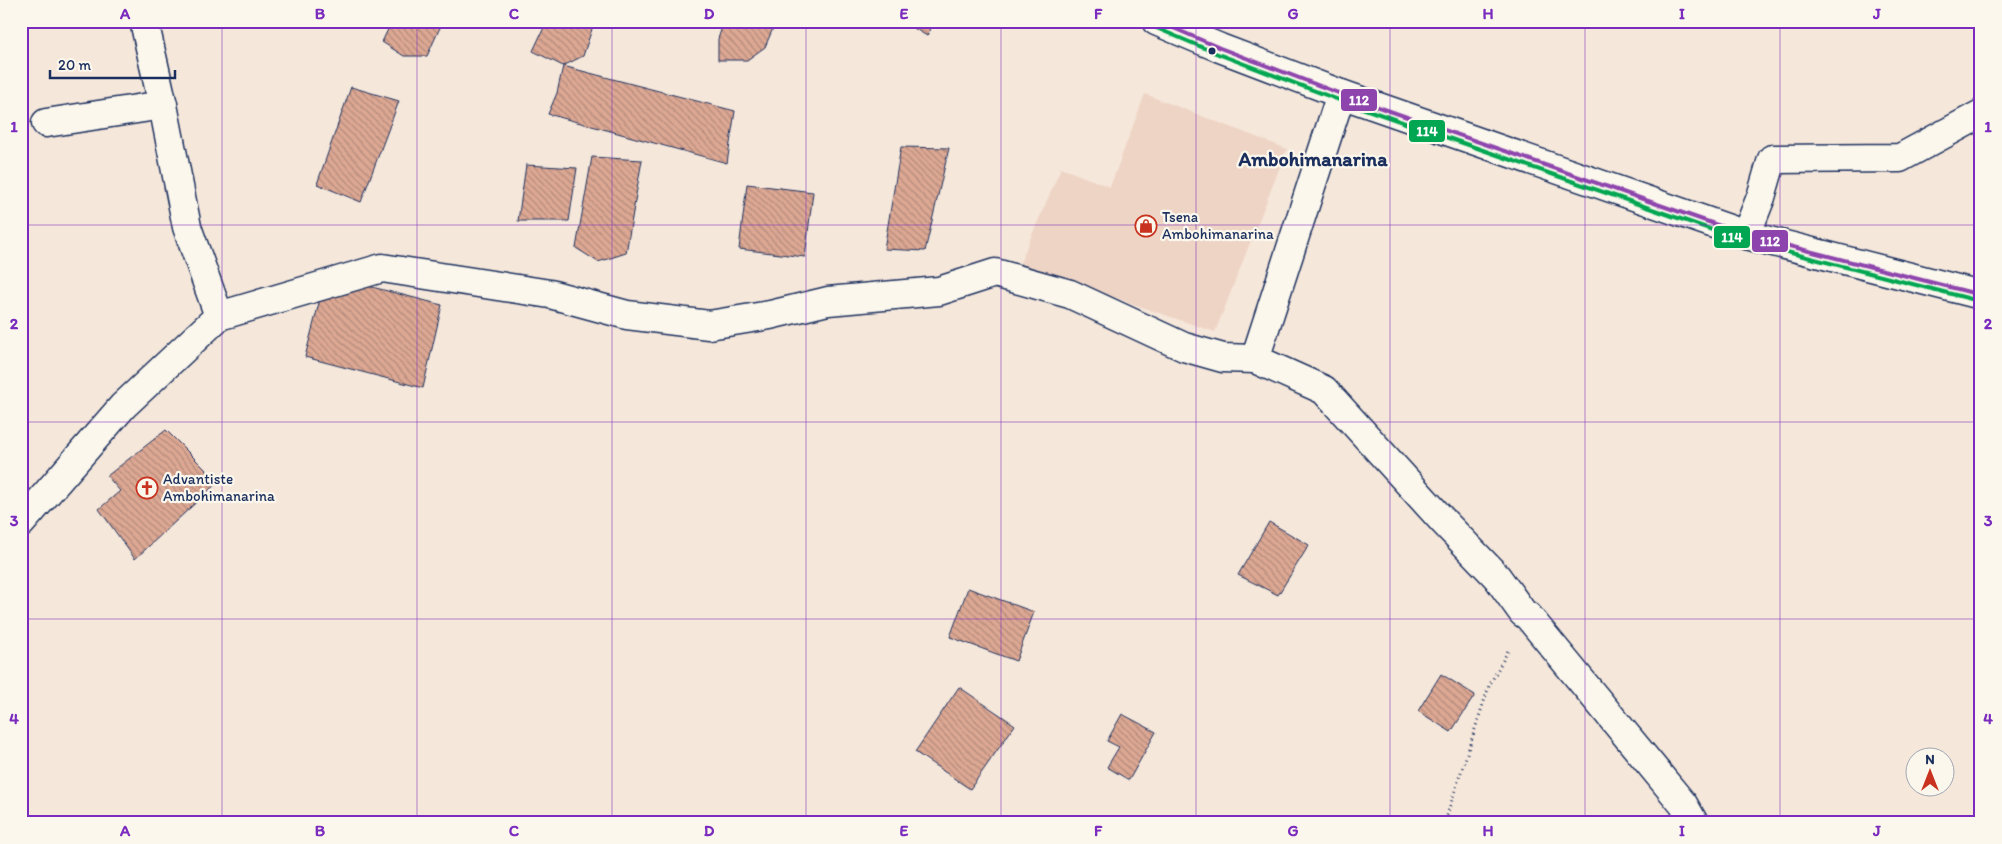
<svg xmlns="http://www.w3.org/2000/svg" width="2002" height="844" viewBox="0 0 2002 844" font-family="Itim,sans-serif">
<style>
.built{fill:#eed4c5}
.building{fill:url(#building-back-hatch);stroke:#1b2f5e}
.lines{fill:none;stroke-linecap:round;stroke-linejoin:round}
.minor-casing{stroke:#1b2f5e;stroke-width:31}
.major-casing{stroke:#1b2f5e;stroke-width:31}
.path{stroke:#1b2f5e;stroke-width:3;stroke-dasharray:1 4;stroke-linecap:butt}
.minor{stroke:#fbf7ec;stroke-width:28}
.major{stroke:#fbf7ec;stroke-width:28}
.bus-1-casing{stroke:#fbf7ec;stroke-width:8}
.bus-2-casing{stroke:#fbf7ec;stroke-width:8}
.bus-1{stroke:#8e44ad;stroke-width:4}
.bus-2{stroke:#00a651;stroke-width:4}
.grid{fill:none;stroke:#7b2cbf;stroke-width:1;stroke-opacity:0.55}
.bus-dot{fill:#1b2f5e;stroke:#fbf7ec;stroke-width:2}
.labels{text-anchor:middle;stroke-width:4.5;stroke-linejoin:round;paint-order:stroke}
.poi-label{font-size:15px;fill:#1b2f5e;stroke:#fbf7ec;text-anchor:start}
.district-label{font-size:20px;font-weight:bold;fill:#1b2f5e;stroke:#fbf7ec}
.line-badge{stroke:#fbf7ec;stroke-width:2}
.badge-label{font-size:14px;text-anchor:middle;font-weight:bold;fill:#fff}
.neatline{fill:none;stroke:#7b2cbf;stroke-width:2}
.grid-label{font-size:16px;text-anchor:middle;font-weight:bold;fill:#7b2cbf}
</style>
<defs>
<pattern id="building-back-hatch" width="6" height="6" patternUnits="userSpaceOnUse" patternTransform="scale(1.25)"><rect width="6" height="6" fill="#dda893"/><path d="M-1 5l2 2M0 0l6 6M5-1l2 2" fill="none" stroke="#b2897b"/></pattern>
</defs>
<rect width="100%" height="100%" fill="#f5e7da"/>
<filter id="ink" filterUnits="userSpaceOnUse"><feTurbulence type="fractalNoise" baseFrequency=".02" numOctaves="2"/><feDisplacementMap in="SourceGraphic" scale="10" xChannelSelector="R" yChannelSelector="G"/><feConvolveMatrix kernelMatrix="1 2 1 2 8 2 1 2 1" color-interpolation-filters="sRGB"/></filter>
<g filter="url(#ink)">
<path class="built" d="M 1145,94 L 1287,149 L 1215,332 L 1019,265 L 1061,168 L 1110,187 Z"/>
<g class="building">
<path d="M 392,21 L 443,21 L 427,56 L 404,56 L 382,42 Z"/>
<path d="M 547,21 L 569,21 L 592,29 L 583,56 L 563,66 L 533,51 Z"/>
<path d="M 724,21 L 776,21 L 765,47 L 747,60 L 718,60 L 718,39 Z"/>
<path d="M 902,21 L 933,21 L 927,36 Z"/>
<path d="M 563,66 L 735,111 L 727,163 L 548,114 L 557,93 Z"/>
<path d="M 351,87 L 399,101 L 361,202 L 317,184 Z"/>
<path d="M 901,147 L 949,148 L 925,251 L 884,249 Z"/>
<path d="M 592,157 L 642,160 L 626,253 L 598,262 L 576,248 Z"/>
<path d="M 526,165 L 577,168 L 569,221 L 518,221 Z"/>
<path d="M 747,184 L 813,192 L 805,257 L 739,249 Z"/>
<path d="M 368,286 L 442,305 L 423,388 L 305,357 L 321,295 Z"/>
<path d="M 166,430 L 218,482 L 135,559 L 99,509 L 120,491 L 107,476 Z"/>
<path d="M 1269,522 L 1309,545 L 1278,595 L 1238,575 Z"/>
<path d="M 968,588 L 1034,612 L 1016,661 L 950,637 Z"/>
<path d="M 1441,674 L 1475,695 L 1451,732 L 1418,711 Z"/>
<path d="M 959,687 L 1015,725 L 970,789 L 915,752 Z"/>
<path d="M 1122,714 L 1156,732 L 1129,780 L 1107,767 L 1119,747 L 1107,741 Z"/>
</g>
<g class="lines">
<g class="minor-casing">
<g id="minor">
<path d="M 1341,94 L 1255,359 L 1324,390 L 1444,522 L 1497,577 L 1523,613 L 1528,616 L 1683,804 L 1694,823"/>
<path d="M 46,123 L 163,105"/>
<path d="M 1746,235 L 1761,197 L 1772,159 L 1900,158 L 1981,114"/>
<path d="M 219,316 L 382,268 L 550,294 L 627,315 L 709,325 L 770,315 L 828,301 L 939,291 L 995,273 L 1070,294 L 1184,347 L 1223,358 L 1255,359"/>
<path d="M 21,523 L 123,406 L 219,316 L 187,227 L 163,105 L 144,21"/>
</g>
</g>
<g class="major-casing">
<path id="major" d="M 1156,21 L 1220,48 L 1341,94 L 1746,235 L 1981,295"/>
</g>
<path class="path" d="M 1440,823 L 1447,815 L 1489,686 L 1509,649"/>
<use href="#minor" class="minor"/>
<use href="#major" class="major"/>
<g class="bus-1-casing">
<path id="bus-1" d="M 1157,21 L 1220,48 L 1341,94 L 1746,235 L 1981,295"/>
</g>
<g class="bus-2-casing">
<path id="bus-2" d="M 1154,27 L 1218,54 L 1339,100 L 1744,241 L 1979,301"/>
</g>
<use href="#bus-1" class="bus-1"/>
<use href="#bus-2" class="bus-2"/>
</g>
</g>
<path class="grid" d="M 222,21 L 222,823M 417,21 L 417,823M 612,21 L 612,823M 806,21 L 806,823M 1001,21 L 1001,823M 1196,21 L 1196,823M 1390,21 L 1390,823M 1585,21 L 1585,823M 1780,21 L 1780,823M 21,225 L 1981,225M 21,422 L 1981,422M 21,619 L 1981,619"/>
<defs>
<g id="shop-ring" transform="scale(1.125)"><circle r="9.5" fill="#fbf7ec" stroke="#c8321e" stroke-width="1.5"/><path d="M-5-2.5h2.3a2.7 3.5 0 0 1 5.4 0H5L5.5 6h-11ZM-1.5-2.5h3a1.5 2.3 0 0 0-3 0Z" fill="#c8321e"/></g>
<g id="church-ring" transform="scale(1.125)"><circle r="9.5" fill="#fbf7ec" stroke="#c8321e" stroke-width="1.5"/><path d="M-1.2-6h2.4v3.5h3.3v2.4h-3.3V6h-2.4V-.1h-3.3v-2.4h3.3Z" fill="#c8321e"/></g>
</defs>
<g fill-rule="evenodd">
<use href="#shop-ring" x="1146" y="226"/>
<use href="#church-ring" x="147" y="488"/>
</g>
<circle class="bus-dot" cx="1212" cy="51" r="4.5"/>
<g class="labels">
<g class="poi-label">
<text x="1162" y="222">Tsena<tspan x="1162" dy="17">Ambohimanarina</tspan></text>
<text x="163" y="484">Advantiste<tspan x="163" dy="17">Ambohimanarina</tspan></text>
</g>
<g class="district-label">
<text x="1313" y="166">Ambohimanarina</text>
</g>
</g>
<g class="line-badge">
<rect x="1340" y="88" width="38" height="24" rx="5" fill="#8e44ad"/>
<rect x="1408" y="119" width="38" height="24" rx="5" fill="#00a651"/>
<rect x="1713" y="225" width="38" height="24" rx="5" fill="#00a651"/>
<rect x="1751" y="229" width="38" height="24" rx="5" fill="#8e44ad"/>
</g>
<g class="badge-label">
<text x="1359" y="105">112</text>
<text x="1427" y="136">114</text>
<text x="1732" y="242">114</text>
<text x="1770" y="246">112</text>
</g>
<rect width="2002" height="844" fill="none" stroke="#fbf7ec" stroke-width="55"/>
<g transform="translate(1930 772)"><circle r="24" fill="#fbf7ec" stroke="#a1a7b3"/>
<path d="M0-4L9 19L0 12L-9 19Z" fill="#c8321e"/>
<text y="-8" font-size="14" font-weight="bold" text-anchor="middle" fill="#1b2f5e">N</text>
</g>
<path d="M50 70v8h125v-8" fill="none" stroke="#1b2f5e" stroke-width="2.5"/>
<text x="58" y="70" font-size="15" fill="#1b2f5e" stroke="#fbf7ec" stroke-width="4" paint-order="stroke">20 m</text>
<rect x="28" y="28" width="1946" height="788" class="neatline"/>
<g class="grid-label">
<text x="125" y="19">A</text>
<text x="320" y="19">B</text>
<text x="514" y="19">C</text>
<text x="709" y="19">D</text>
<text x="904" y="19">E</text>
<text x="1098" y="19">F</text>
<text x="1293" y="19">G</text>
<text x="1488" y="19">H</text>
<text x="1682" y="19">I</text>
<text x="1877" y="19">J</text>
<text x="14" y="132">1</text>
<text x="1988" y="132">1</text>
<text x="14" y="329">2</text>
<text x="1988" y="329">2</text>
<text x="14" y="526">3</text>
<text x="1988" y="526">3</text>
<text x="14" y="724">4</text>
<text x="1988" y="724">4</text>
<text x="125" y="836">A</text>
<text x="320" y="836">B</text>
<text x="514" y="836">C</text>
<text x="709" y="836">D</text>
<text x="904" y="836">E</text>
<text x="1098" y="836">F</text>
<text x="1293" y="836">G</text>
<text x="1488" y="836">H</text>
<text x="1682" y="836">I</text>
<text x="1877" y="836">J</text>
</g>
</svg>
